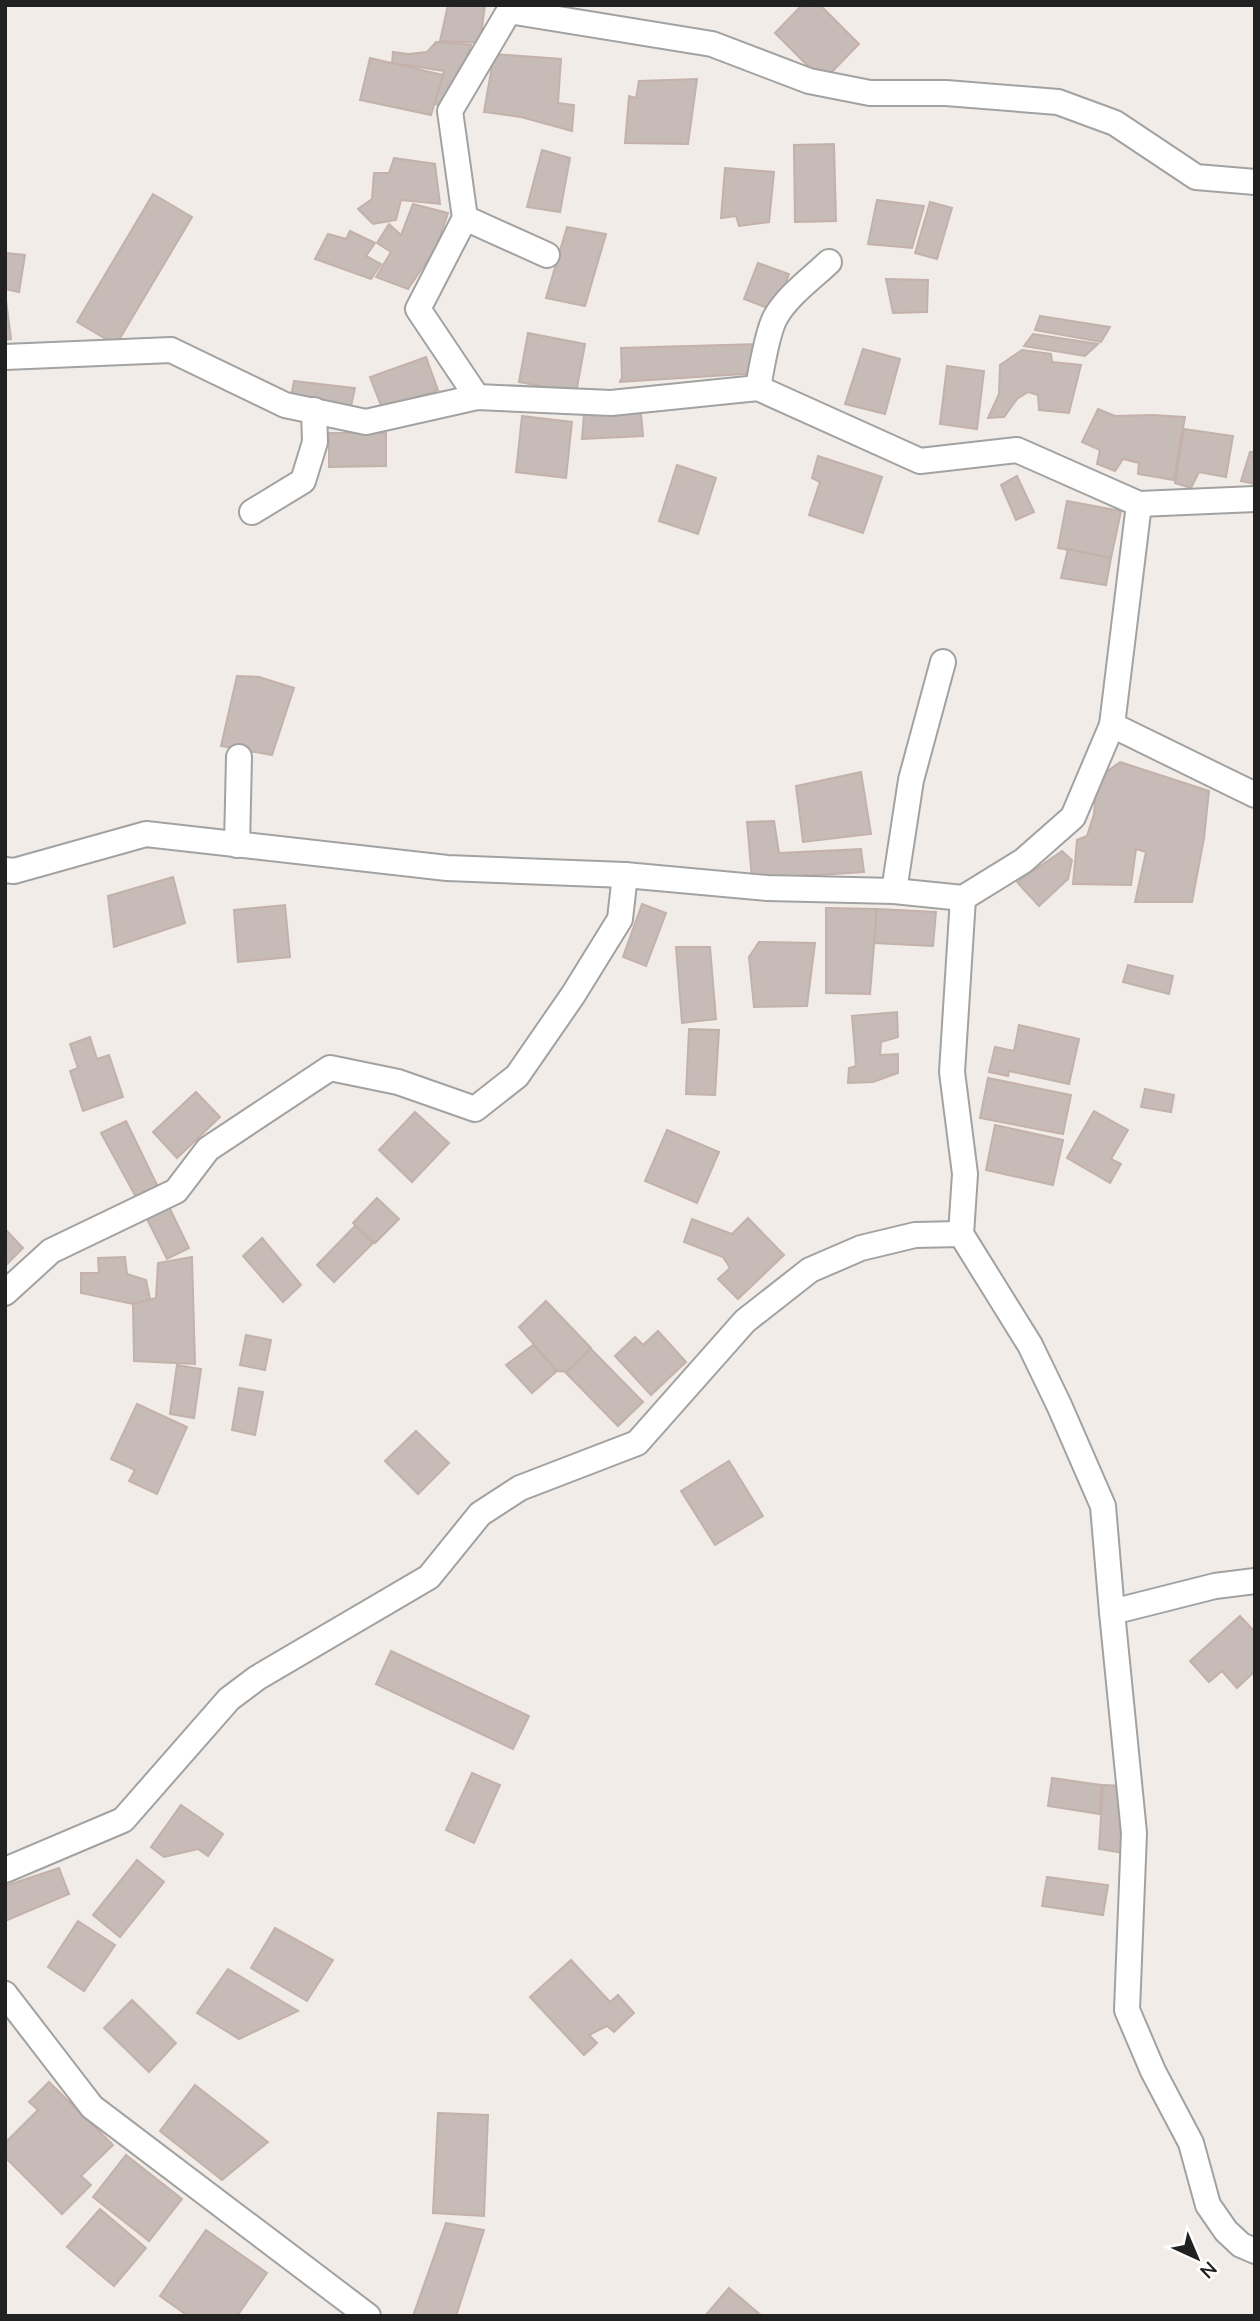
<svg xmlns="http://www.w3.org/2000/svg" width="1260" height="2321" viewBox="0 0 1260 2321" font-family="Mulish,sans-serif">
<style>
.building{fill:#c6bbb7;stroke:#c3b1aa;stroke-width:2}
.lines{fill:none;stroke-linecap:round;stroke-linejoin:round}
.street-casing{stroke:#a2a2a2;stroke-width:28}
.street{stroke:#fff;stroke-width:24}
</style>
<rect width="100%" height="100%" fill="#f1ece8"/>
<g class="building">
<path d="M 448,5 L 485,5 L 480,43 L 440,41 Z"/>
<path d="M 802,5 L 820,5 L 859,44 L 823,81 L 775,33 Z"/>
<path d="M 436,42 L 471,45 L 449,106 L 433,104 L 444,71 L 392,63 L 393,52 L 408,54 L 427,52 Z"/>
<path d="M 494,54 L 561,59 L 558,103 L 574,105 L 572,131 L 521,117 L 484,112 Z"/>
<path d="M 370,58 L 443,75 L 431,115 L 360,100 Z"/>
<path d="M 697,79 L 688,144 L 625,143 L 629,96 L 636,98 L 639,81 Z"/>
<path d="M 834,144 L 836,221 L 795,222 L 794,145 Z"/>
<path d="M 542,150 L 570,158 L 560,212 L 527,207 Z"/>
<path d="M 394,158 L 435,164 L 440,204 L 401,200 L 396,220 L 373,224 L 358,209 L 372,199 L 374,173 L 389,173 Z"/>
<path d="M 725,168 L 774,172 L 769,222 L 739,226 L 736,216 L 721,218 Z"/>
<path d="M 153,194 L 192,217 L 116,345 L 77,322 Z"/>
<path d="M 877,200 L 924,206 L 912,248 L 868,244 Z"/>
<path d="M 930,202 L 952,208 L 937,259 L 915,253 Z"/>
<path d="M 413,204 L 448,213 L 437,246 L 408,289 L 376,277 L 391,252 L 377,243 L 389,224 L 401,235 Z"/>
<path d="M 567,227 L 606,234 L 585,306 L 546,298 Z"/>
<path d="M 350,231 L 375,243 L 366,256 L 381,264 L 371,279 L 315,259 L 328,234 L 346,239 Z"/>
<path d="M 5,253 L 25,255 L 19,292 L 5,289 Z"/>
<path d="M 758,263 L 789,274 L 775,311 L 744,299 Z"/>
<path d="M 886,279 L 928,280 L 927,312 L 893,313 Z"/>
<path d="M 5,293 L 11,339 L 5,340 Z"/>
<path d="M 1040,316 L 1110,327 L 1101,342 L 1035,330 Z"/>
<path d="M 528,333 L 585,344 L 576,393 L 519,382 Z"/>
<path d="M 1033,334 L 1098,344 L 1085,356 L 1024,346 Z"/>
<path d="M 759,344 L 759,373 L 620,382 L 622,377 L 621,348 Z"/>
<path d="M 863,349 L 900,359 L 885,414 L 845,404 Z"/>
<path d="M 1022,350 L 1051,354 L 1052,362 L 1081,365 L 1069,413 L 1039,410 L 1038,395 L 1028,392 L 1017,399 L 1004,417 L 988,418 L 999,394 L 1000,365 Z"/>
<path d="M 426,357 L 438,390 L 382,408 L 370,377 Z"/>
<path d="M 947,366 L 984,371 L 977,429 L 940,424 Z"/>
<path d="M 294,381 L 355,388 L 351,406 L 291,396 Z"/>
<path d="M 1098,409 L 1115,416 L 1152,415 L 1185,417 L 1174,480 L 1138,474 L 1139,463 L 1123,459 L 1115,471 L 1097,464 L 1100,450 L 1082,442 Z"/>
<path d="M 641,413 L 643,436 L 582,439 L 584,414 Z"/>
<path d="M 522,416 L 572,422 L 566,478 L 516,472 Z"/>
<path d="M 1184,429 L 1233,436 L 1226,477 L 1199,472 L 1191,488 L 1175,483 Z"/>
<path d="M 329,433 L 386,433 L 386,466 L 329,467 Z"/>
<path d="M 1250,452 L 1255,452 L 1255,484 L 1241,481 Z"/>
<path d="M 818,456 L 882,477 L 863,533 L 809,515 L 820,482 L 812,478 Z"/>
<path d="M 677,465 L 716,478 L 698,534 L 659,521 Z"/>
<path d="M 1017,476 L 1034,512 L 1016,520 L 1001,485 Z"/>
<path d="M 1067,501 L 1121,511 L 1111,558 L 1058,548 Z"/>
<path d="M 1068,549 L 1111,558 L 1106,585 L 1061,578 Z"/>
<path d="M 237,676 L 259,677 L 294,688 L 272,755 L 221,746 Z"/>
<path d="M 1120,762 L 1209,791 L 1204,838 L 1192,902 L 1135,902 L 1146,852 L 1136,849 L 1131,885 L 1073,884 L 1077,840 L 1087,836 L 1094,814 L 1096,789 L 1094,781 Z"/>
<path d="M 861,772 L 871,834 L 803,842 L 796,786 Z"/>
<path d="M 774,821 L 779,853 L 861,849 L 864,872 L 752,879 L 747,822 Z"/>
<path d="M 1062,851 L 1072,860 L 1068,879 L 1039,906 L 1017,882 Z"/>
<path d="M 173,877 L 185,923 L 114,947 L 108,896 Z"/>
<path d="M 642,904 L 666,913 L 646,966 L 623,957 Z"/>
<path d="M 285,905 L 290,957 L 238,962 L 234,910 Z"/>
<path d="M 826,908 L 877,909 L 870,994 L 826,993 Z"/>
<path d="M 877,909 L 936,912 L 933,946 L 874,943 Z"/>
<path d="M 759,942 L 815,943 L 807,1006 L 754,1007 L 749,957 Z"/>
<path d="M 676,947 L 710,947 L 716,1019 L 682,1023 Z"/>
<path d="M 1128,965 L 1173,976 L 1169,994 L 1123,982 Z"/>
<path d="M 897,1012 L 898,1037 L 881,1042 L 880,1055 L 898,1054 L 898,1073 L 873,1082 L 848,1083 L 849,1068 L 856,1066 L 852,1016 Z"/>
<path d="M 1019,1025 L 1079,1039 L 1069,1084 L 1009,1071 L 1008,1076 L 989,1072 L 995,1047 L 1014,1051 Z"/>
<path d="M 689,1029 L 719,1030 L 715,1095 L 686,1094 Z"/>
<path d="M 90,1037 L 97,1059 L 109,1055 L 123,1097 L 83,1111 L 70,1071 L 78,1068 L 70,1044 Z"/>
<path d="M 988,1078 L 1071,1095 L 1063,1134 L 980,1118 Z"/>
<path d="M 1145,1089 L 1174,1095 L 1171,1112 L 1141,1107 Z"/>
<path d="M 196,1092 L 220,1117 L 177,1158 L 153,1132 Z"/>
<path d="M 1094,1111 L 1128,1130 L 1111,1159 L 1121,1164 L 1110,1183 L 1067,1158 Z"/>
<path d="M 415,1112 L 449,1143 L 412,1182 L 379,1150 Z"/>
<path d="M 126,1121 L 159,1189 L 137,1199 L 101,1133 Z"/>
<path d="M 995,1125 L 1063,1140 L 1053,1185 L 986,1170 Z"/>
<path d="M 667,1130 L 719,1152 L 697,1203 L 645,1181 Z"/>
<path d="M 377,1198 L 399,1219 L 375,1243 L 353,1223 Z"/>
<path d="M 168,1205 L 189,1248 L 167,1259 L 146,1217 Z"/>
<path d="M 748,1218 L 784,1255 L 738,1299 L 718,1279 L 730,1268 L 723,1257 L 684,1242 L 692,1219 L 732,1234 Z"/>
<path d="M 355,1226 L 373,1243 L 334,1282 L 317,1265 Z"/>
<path d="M 5,1229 L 23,1248 L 5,1266 Z"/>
<path d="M 262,1238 L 301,1285 L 283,1302 L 243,1256 Z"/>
<path d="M 125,1257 L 127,1274 L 146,1280 L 150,1299 L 133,1304 L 81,1293 L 81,1273 L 99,1273 L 98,1258 Z"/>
<path d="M 192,1257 L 195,1364 L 134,1361 L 133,1304 L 156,1298 L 158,1263 Z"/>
<path d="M 546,1301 L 591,1348 L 567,1372 L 557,1371 L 519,1327 Z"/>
<path d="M 658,1331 L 686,1362 L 651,1395 L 615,1356 L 635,1337 L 643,1345 Z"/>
<path d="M 246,1335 L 271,1340 L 265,1370 L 240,1365 Z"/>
<path d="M 533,1345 L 557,1371 L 532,1393 L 506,1365 Z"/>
<path d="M 591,1349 L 643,1402 L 618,1426 L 566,1373 Z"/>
<path d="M 177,1365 L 201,1369 L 194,1418 L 170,1414 Z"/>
<path d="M 239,1388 L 263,1392 L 255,1435 L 232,1430 Z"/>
<path d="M 137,1404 L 187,1427 L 157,1494 L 129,1481 L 135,1470 L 111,1459 Z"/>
<path d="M 416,1431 L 449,1463 L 418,1494 L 385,1461 Z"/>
<path d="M 729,1461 L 763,1516 L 715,1545 L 681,1491 Z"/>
<path d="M 1240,1616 L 1255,1632 L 1255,1671 L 1237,1688 L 1222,1671 L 1209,1682 L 1190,1661 Z"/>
<path d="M 391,1651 L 529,1716 L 513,1749 L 376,1684 Z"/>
<path d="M 472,1773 L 500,1785 L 474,1843 L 446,1830 Z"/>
<path d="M 1052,1778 L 1102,1785 L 1100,1814 L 1048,1806 Z"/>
<path d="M 1103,1785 L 1127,1786 L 1124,1853 L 1099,1849 Z"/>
<path d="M 181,1805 L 223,1834 L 208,1856 L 198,1849 L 164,1857 L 151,1847 Z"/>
<path d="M 137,1860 L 164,1882 L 120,1937 L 93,1915 Z"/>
<path d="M 59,1868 L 69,1894 L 5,1921 L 5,1886 Z"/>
<path d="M 1047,1877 L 1108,1885 L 1103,1915 L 1042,1906 Z"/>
<path d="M 78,1921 L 115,1945 L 84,1991 L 48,1967 Z"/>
<path d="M 275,1928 L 333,1960 L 307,2001 L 251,1968 Z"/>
<path d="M 571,1960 L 610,2002 L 618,1995 L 634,2013 L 614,2032 L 607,2026 L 589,2035 L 597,2043 L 584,2055 L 530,1997 Z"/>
<path d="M 228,1969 L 298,2011 L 239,2039 L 197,2013 Z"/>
<path d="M 132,2000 L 176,2043 L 149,2072 L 104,2028 Z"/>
<path d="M 49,2082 L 113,2145 L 81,2176 L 91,2185 L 62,2214 L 5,2157 L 5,2143 L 38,2110 L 29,2102 Z"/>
<path d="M 195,2085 L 268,2142 L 222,2180 L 160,2131 Z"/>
<path d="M 438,2113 L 488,2115 L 484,2216 L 433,2213 Z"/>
<path d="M 126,2155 L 182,2199 L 149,2241 L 93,2197 Z"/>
<path d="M 100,2209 L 146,2248 L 114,2286 L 67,2247 Z"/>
<path d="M 446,2223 L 484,2230 L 456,2316 L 413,2316 Z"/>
<path d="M 206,2230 L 267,2273 L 237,2316 L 188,2316 L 160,2296 Z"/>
<path d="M 729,2288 L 762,2316 L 705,2316 Z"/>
</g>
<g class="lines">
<g class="street-casing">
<g id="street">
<path d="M 509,11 L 712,44 L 809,81 L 870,93 L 946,93 L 1058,102 L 1115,123 L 1196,177 L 1255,182"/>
<path d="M 465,218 L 547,255"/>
<path d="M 5,357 L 171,350 L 285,405 L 366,422 L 477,397 L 611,403 L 758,388 L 920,461 L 1017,450 L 1139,504 L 1112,725"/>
<path d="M 758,388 C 761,371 767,333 775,318 C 787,296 811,279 829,262"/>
<path d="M 477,397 L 418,309 L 465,218 L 450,111 L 509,11 L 510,5"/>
<path d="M 1139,504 L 1255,499"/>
<path d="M 252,512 L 303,481 L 315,442 L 314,410"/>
<path d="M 237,845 L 239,757"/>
<path d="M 5,870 L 14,871 L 146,834 L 447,868 L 625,875 L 767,888 L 894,891 L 963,898 L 1023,861 L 1073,817 L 1112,725 L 1255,795"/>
<path d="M 894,891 L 911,780 L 943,662"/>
<path d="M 963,898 L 952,1072 L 965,1174 L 961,1234 L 1030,1345 L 1059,1405 L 1103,1506 L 1112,1612 L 1215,1586 L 1255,1581"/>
<path d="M 5,1293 L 51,1251 L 176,1191 L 208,1149 L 330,1068 L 398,1082 L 475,1109 L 517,1076 L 573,995 L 620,919 L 625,875"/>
<path d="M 1112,1612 L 1134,1833 L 1127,2010 L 1153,2071 L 1191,2143 L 1208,2205 L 1226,2231 L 1241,2245 L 1255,2251"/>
<path d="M 5,1870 L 123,1820 L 229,1699 L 257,1678 L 429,1577 L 480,1514 L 520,1488 L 637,1443 L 745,1321 L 810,1270 L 861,1248 L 915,1235 L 961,1234"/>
<path d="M 5,1994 L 92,2107 L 368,2316"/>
</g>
</g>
<use href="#street" class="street"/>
</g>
<rect width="1260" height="2321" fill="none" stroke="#212121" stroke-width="14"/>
<g transform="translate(1197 2258) rotate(136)" stroke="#ffffff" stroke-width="5" paint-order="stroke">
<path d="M0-5L12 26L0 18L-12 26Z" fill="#212121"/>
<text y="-10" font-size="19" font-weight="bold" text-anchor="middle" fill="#212121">N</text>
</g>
</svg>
